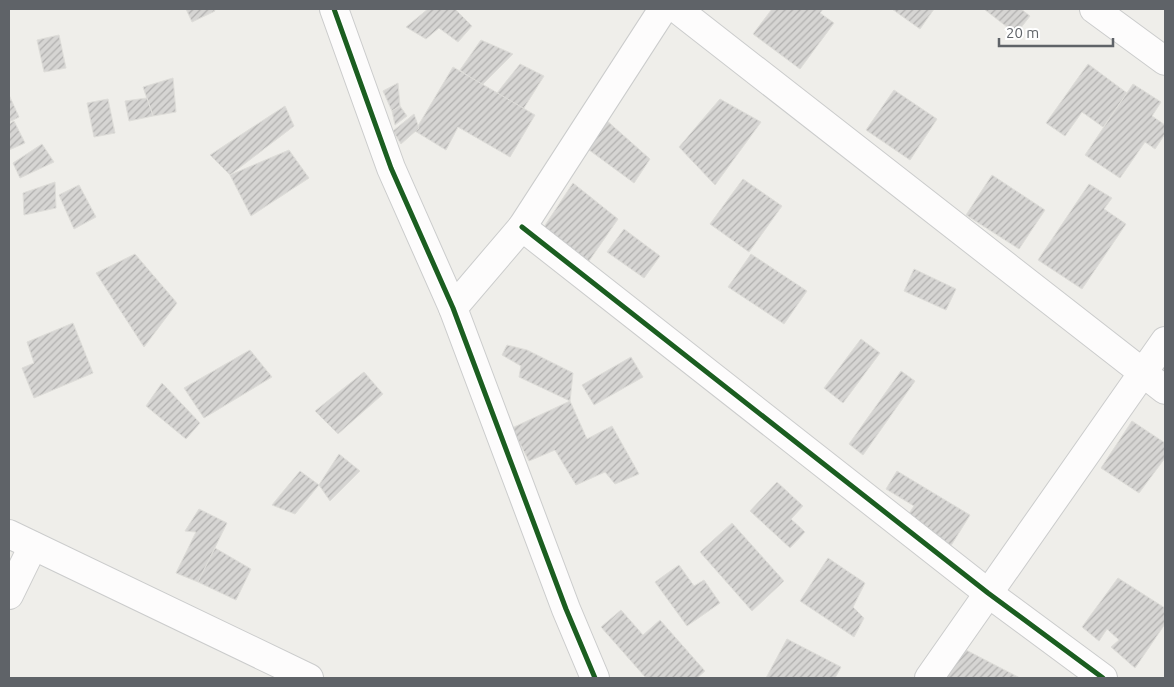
<svg xmlns="http://www.w3.org/2000/svg" width="1174" height="687" viewBox="0 0 1174 687" font-family="Ubuntu,sans-serif">
<style>
.building{fill:url(#building-hatch);stroke:#deddd9}
.lines{fill:none;stroke-linecap:round;stroke-linejoin:round}
.minor-casing{stroke:#cbcccc;stroke-width:30}
.tertiary-casing{stroke:#cbcccc;stroke-width:30}
.minor{stroke:#fdfcfc;stroke-width:28}
.tertiary{stroke:#fdfcfc;stroke-width:28}
.cycleway-casing{stroke:#fff;stroke-width:8}
.cycleway{stroke:#1b5e20;stroke-width:5}
</style>
<defs>
<pattern id="building-hatch" width="6" height="6" patternUnits="userSpaceOnUse" patternTransform="scale(1.25)"><rect width="6" height="6" fill="#d6d5d3"/><path d="M-1 1l2-2M0 6l6-6M5 7l2-2" fill="none" stroke="#b1b0af"/></pattern>
</defs>
<rect width="100%" height="100%" fill="#efeeea"/>
<g class="building">
<path d="M 186,9 L 214,9 L 215,11 L 192,22 Z"/>
<path d="M 428,9 L 455,9 L 472,26 L 458,42 L 439,28 L 426,39 L 406,27 Z"/>
<path d="M 772,9 L 823,9 L 820,13 L 834,23 L 800,69 L 753,34 Z"/>
<path d="M 892,9 L 934,9 L 920,29 Z"/>
<path d="M 984,9 L 1021,9 L 1030,16 L 1016,34 Z"/>
<path d="M 59,35 L 66,68 L 44,72 L 37,40 Z"/>
<path d="M 481,40 L 513,54 L 481,86 L 460,70 Z"/>
<path d="M 520,64 L 544,76 L 522,111 L 497,93 Z"/>
<path d="M 1088,64 L 1127,93 L 1103,127 L 1082,112 L 1065,136 L 1046,123 Z"/>
<path d="M 453,67 L 535,115 L 510,157 L 458,127 L 446,150 L 415,131 Z"/>
<path d="M 173,78 L 176,112 L 153,116 L 143,87 Z"/>
<path d="M 398,83 L 400,106 L 392,111 L 383,91 Z"/>
<path d="M 1133,84 L 1161,102 L 1152,116 L 1165,125 L 1165,134 L 1155,149 L 1145,142 L 1120,178 L 1085,155 Z"/>
<path d="M 894,90 L 937,119 L 910,160 L 866,130 Z"/>
<path d="M 9,95 L 19,117 L 9,122 Z"/>
<path d="M 147,98 L 153,116 L 129,121 L 125,101 Z"/>
<path d="M 108,99 L 115,133 L 94,137 L 87,103 Z"/>
<path d="M 720,99 L 761,122 L 715,185 L 679,147 Z"/>
<path d="M 285,106 L 294,126 L 230,175 L 210,155 Z"/>
<path d="M 400,106 L 407,116 L 395,125 L 392,111 Z"/>
<path d="M 414,114 L 419,128 L 401,144 L 393,131 Z"/>
<path d="M 605,119 L 650,159 L 634,183 L 585,147 Z"/>
<path d="M 14,121 L 25,143 L 9,150 L 9,124 Z"/>
<path d="M 42,144 L 54,162 L 20,178 L 13,163 Z"/>
<path d="M 289,150 L 309,178 L 251,216 L 230,175 Z"/>
<path d="M 992,175 L 1045,210 L 1019,249 L 966,215 Z"/>
<path d="M 743,179 L 782,206 L 749,252 L 710,224 Z"/>
<path d="M 55,182 L 56,208 L 24,215 L 23,193 Z"/>
<path d="M 573,183 L 618,219 L 589,261 L 542,230 Z"/>
<path d="M 1089,184 L 1112,198 L 1104,209 L 1126,224 L 1082,289 L 1038,260 Z"/>
<path d="M 79,185 L 96,217 L 74,229 L 59,195 Z"/>
<path d="M 624,229 L 660,256 L 644,278 L 607,252 Z"/>
<path d="M 135,254 L 177,303 L 144,347 L 96,273 Z"/>
<path d="M 751,254 L 807,291 L 784,324 L 728,287 Z"/>
<path d="M 914,269 L 956,289 L 946,310 L 904,291 Z"/>
<path d="M 73,323 L 93,373 L 34,398 L 22,368 L 34,363 L 27,342 Z"/>
<path d="M 861,339 L 880,353 L 843,403 L 824,388 Z"/>
<path d="M 507,345 L 527,350 L 573,373 L 570,401 L 519,377 L 521,366 L 502,355 Z"/>
<path d="M 250,350 L 272,377 L 204,418 L 184,388 Z"/>
<path d="M 631,357 L 643,377 L 594,405 L 582,385 Z"/>
<path d="M 901,371 L 915,381 L 863,455 L 849,444 Z"/>
<path d="M 364,372 L 383,394 L 338,434 L 315,411 Z"/>
<path d="M 162,383 L 200,423 L 186,439 L 146,406 Z"/>
<path d="M 570,401 L 587,439 L 612,426 L 639,474 L 615,484 L 605,472 L 576,485 L 555,450 L 529,461 L 512,428 Z"/>
<path d="M 1132,421 L 1165,443 L 1165,458 L 1139,493 L 1101,468 Z"/>
<path d="M 339,454 L 360,471 L 330,501 L 319,485 Z"/>
<path d="M 300,471 L 319,485 L 295,514 L 272,505 Z"/>
<path d="M 897,471 L 970,515 L 947,552 L 902,524 L 914,506 L 886,489 Z"/>
<path d="M 777,482 L 803,506 L 791,519 L 805,532 L 790,548 L 750,511 Z"/>
<path d="M 199,509 L 227,523 L 198,582 L 176,573 L 196,532 L 185,531 Z"/>
<path d="M 732,523 L 784,581 L 752,611 L 700,552 Z"/>
<path d="M 215,548 L 251,569 L 236,600 L 198,582 Z"/>
<path d="M 828,558 L 865,583 L 853,607 L 864,618 L 854,637 L 800,601 Z"/>
<path d="M 679,565 L 694,586 L 704,580 L 720,603 L 687,626 L 655,582 Z"/>
<path d="M 1118,578 L 1165,608 L 1165,624 L 1135,668 L 1111,647 L 1119,640 L 1107,629 L 1099,641 L 1082,627 Z"/>
<path d="M 621,610 L 643,635 L 660,620 L 705,671 L 697,678 L 646,678 L 601,627 Z"/>
<path d="M 787,639 L 841,667 L 835,678 L 766,678 Z"/>
<path d="M 966,650 L 1020,678 L 946,678 Z"/>
</g>
<g class="lines">
<g class="minor-casing">
<g id="minor">
<path d="M 677,9 L 1165,390"/>
<path d="M 1094,9 L 1165,61"/>
<path d="M 522,227 L 988,593 L 1103,678"/>
<path d="M 453,308 L 522,227 L 663,9"/>
<path d="M 9,534 L 309,678"/>
<path d="M 9,595 L 33,546"/>
<path d="M 929,678 L 1165,341"/>
</g>
</g>
<g class="tertiary-casing">
<path id="tertiary" d="M 334,9 L 391,168 L 453,308 L 566,609 L 595,678"/>
</g>
<use href="#minor" class="minor"/>
<use href="#tertiary" class="tertiary"/>
<g class="cycleway-casing">
<g id="cycleway">
<path d="M 334,9 L 391,168 L 453,308 L 566,609 L 595,678"/>
<path d="M 522,227 L 988,593 L 1103,678"/>
</g>
</g>
<use href="#cycleway" class="cycleway"/>
</g>
<rect width="1174" height="687" fill="none" stroke="#5f6368" stroke-width="20"/>
<path d="M999 38v8h114v-8" fill="none" stroke="#5f6368" stroke-width="2.5"/>
<text x="1006" y="38" font-size="15" fill="#5f6368" stroke="#ffffff" stroke-width="4" paint-order="stroke">20 m</text>
</svg>
